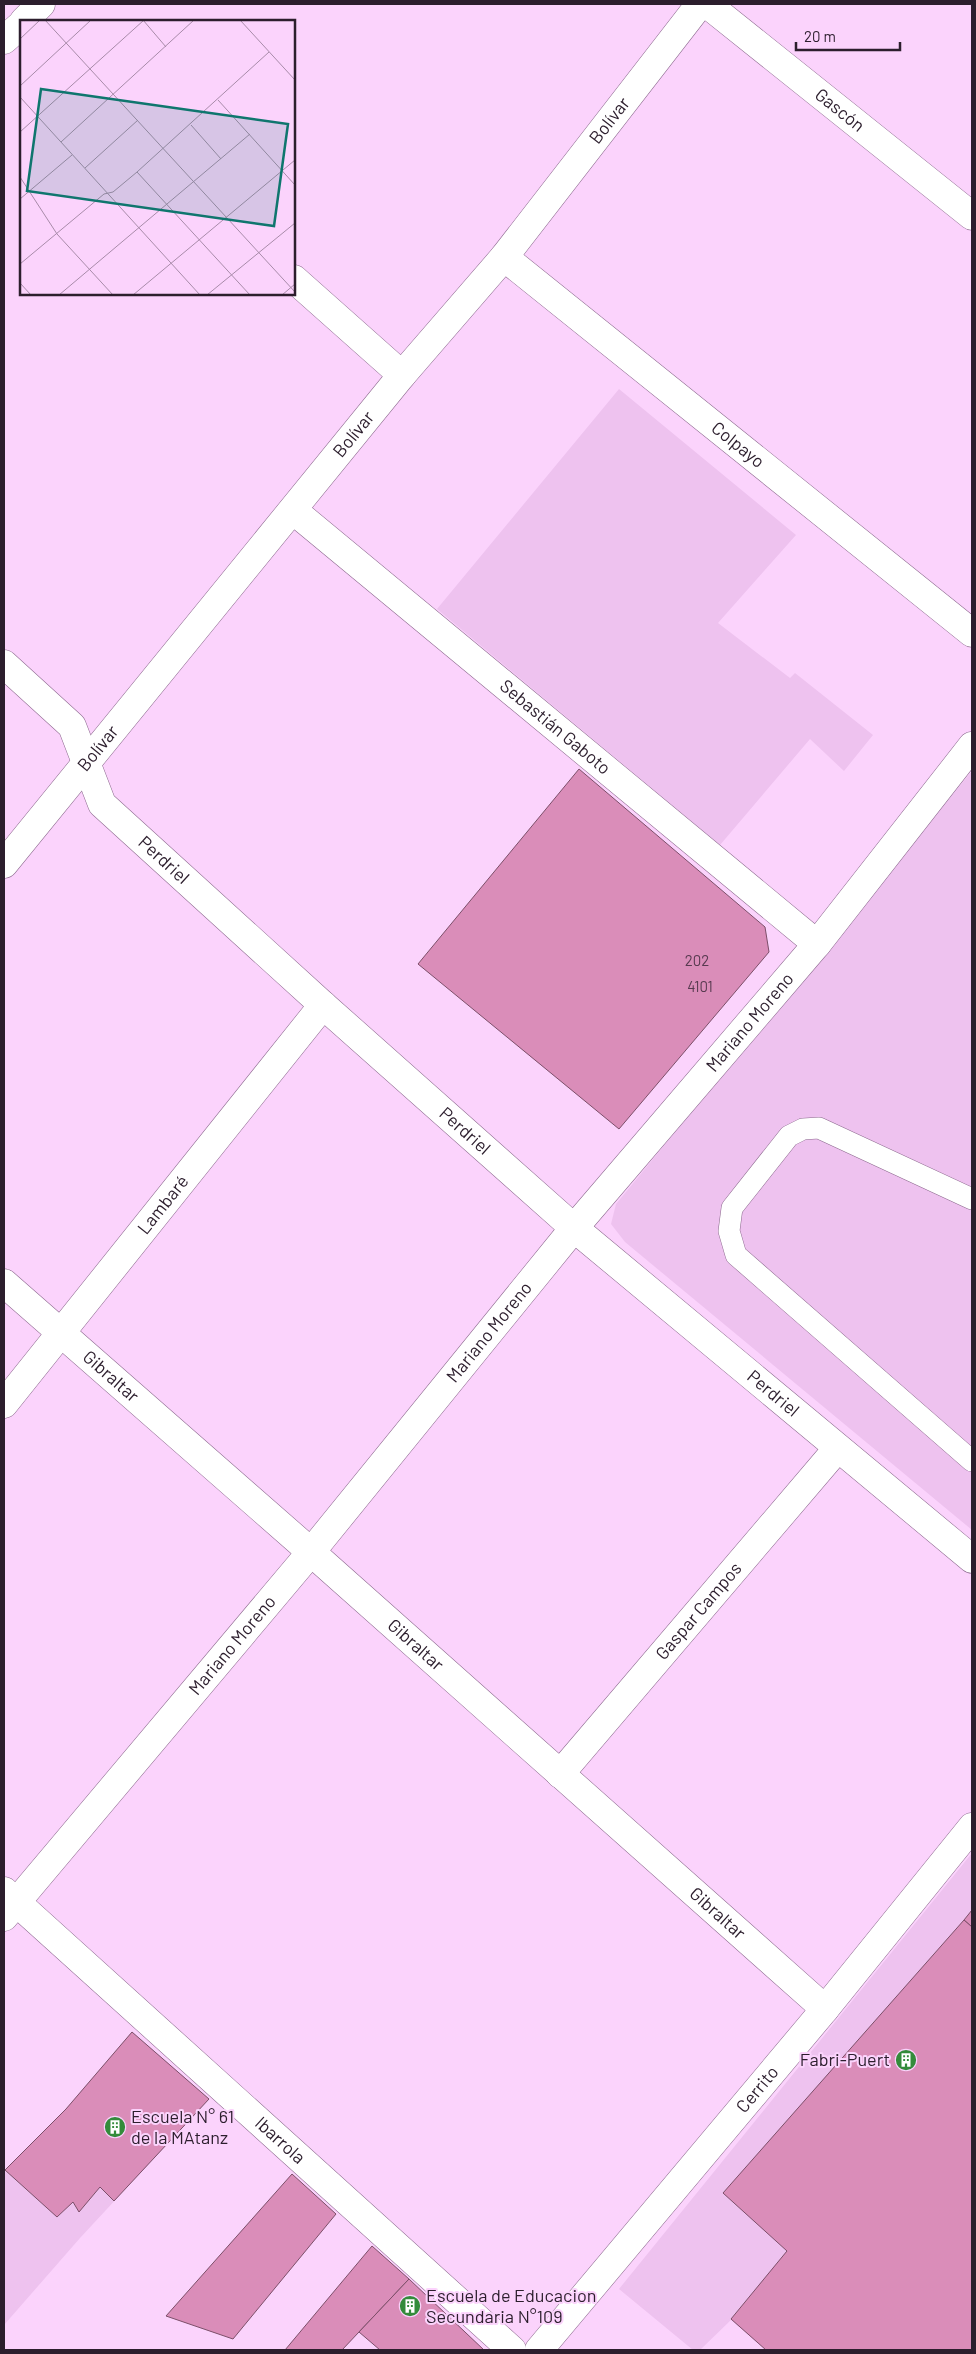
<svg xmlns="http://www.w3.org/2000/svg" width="976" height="2354" viewBox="0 0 976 2354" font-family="Barlow,sans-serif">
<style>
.built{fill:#eec2ef}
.building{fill:#da8db9;stroke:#7c4f69}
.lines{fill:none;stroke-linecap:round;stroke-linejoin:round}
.service-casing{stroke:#8c698e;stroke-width:22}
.minor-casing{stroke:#8c698e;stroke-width:29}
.tertiary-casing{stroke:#8c698e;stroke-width:29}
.service{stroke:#fff;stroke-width:21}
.minor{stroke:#fff;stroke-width:28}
.tertiary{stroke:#fff;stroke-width:28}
.labels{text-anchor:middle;stroke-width:4;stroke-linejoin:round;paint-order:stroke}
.number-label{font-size:15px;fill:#583a50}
.street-label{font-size:18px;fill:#2c1e2d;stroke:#fbd3fc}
.poi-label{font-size:18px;fill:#2c1e2d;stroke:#fbd3fc;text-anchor:start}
.inset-road{fill:none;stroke:#a88ba9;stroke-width:1}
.view{fill:#0f766e;fill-opacity:0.15;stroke:#0f766e;stroke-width:2.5}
.inset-edge{fill:none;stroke:#2c1e2d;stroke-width:2.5}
</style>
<rect width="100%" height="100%" fill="#fbd3fc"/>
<g class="built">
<path d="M 619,389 L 796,535 L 718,623 L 790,678 L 795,673 L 873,735 L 844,771 L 810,739 L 720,845 L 437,609 Z"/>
<path d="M 972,771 L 972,1530 L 625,1242 L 611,1224 L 616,1204 Z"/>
<path d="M 972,1853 L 972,2350 L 766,2350 L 731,2320 L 700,2350 L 693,2350 L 619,2289 Z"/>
<path d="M 132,2032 L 209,2099 L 80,2238 L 4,2325 L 4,2171 L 66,2109 Z"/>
</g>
<g class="building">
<path d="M 579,769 L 765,927 L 769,952 L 619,1129 L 418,964 Z"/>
<path d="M 972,1910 L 972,1927 L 964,1920 Z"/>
<path d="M 964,1920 L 972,1927 L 972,2350 L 766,2350 L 731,2319 L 787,2251 L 723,2193 Z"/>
<path d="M 132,2032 L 209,2099 L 114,2201 L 100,2187 L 79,2212 L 73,2202 L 57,2217 L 5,2170 L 66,2109 Z"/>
<path d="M 292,2174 L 336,2214 L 233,2339 L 166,2316 Z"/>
<path d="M 372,2246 L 409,2279 L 342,2350 L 285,2350 Z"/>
<path d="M 409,2279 L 484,2350 L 380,2350 L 359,2332 Z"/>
</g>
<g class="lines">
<g class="service-casing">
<path id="service" d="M 972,1199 L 819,1128 L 803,1129 L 789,1136 L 732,1208 L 729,1231 L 736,1255 L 972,1461"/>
</g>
<g class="minor-casing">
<g id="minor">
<path d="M 24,21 L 41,4"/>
<path d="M 4,40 L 21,25"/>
<path id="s1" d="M 504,257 L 972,633"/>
<path d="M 294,279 L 402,375"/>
<path id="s2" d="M 294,511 L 817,944"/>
<path id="s3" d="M 4,664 L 72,726 L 102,804 L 323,1005 L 574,1228 L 972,1559"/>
<path id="s4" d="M 4,864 L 402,375 L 504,257 L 700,4"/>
<path id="s5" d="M 4,1283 L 311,1552 L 825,2009"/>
<path id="s6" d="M 4,1404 L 323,1005"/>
<path id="s7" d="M 560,1774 L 837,1449"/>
<path id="s8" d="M 4,1891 L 512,2350"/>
<path id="s9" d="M 4,1917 L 311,1552 L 574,1228 L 817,944 L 972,746"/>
<path id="s10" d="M 539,2350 L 825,2009 L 972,1827"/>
</g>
</g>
<g class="tertiary-casing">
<g id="tertiary">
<path id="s11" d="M 707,4 L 972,216"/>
</g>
</g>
<use href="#service" class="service"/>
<use href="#minor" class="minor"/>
<use href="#tertiary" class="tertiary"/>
</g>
<defs>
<g id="building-disc" transform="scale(1.125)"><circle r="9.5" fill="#338b3b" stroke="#fbd3fc"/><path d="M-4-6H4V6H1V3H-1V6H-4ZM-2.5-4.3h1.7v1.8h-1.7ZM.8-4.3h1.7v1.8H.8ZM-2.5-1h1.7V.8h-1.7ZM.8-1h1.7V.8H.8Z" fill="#fff"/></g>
</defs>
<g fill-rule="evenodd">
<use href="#building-disc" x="906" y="2060"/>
<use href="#building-disc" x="115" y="2127"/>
<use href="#building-disc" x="410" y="2306"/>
</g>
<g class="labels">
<g class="number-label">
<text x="697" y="966">202</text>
<text x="700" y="992">4101</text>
</g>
<g class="street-label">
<text dy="6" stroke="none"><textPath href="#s11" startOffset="170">Gascón</textPath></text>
<text dy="6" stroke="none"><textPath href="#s4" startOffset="959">Bolívar</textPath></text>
<text dy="6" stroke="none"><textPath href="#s4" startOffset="554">Bolívar</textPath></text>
<text dy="6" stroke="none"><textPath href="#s1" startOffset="300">Colpayo</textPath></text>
<text dy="6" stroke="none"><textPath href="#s2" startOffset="339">Sebastián Gaboto</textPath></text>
<text dy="6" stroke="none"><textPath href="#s4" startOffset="149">Bolívar</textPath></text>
<text dy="6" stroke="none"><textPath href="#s3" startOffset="259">Perdriel</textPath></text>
<text dy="6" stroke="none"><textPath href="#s9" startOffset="1165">Mariano Moreno</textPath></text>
<text dy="6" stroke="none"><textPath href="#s3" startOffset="664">Perdriel</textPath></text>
<text dy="6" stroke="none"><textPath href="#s6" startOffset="255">Lambaré</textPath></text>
<text dy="6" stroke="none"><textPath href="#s9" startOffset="760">Mariano Moreno</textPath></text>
<text dy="6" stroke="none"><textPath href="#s5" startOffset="142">Gibraltar</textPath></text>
<text dy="6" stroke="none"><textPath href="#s3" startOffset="1069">Perdriel</textPath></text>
<text dy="6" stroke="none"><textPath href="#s7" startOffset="214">Gaspar Campos</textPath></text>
<text dy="6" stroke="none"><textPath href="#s5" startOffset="548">Gibraltar</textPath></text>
<text dy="6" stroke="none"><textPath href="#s9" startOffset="355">Mariano Moreno</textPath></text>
<text dy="6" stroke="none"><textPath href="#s5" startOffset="952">Gibraltar</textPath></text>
<text dy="6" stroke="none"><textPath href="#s10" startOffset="340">Cerrito</textPath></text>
<text dy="6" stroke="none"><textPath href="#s8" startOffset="372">Ibarrola</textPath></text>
</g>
<g class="poi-label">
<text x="890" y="2066" text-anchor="end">Fabri-Puert</text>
<text x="131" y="2123">Escuela N° 61<tspan x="131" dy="21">de la MAtanz</tspan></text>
<text x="426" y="2302">Escuela de Educacion<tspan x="426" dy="21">Secundaria N°109</tspan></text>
</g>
</g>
<g transform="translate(20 20)">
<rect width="275" height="275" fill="#fbd3fc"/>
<path class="inset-road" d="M 25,0 L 275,272M 123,0 L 146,27M 220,0 L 275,60M 0,19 L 20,0M 0,66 L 71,0M 0,77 L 180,275M 198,80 L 275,165M 171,105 L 201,139M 0,112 L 124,0M 41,122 L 174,0M 65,148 L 118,100M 117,152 L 230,275M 0,157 L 37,214 L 93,275M 0,179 L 52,135M 0,244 L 84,174 L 93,172 L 117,152 L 249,32M 0,263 L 11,275M 39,275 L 230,114M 113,275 L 275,140M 187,275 L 275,203M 262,275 L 275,264"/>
<path class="view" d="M 21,69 L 268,104 L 254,206 L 7,171 Z"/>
<rect width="275" height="275" class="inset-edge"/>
</g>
<rect width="976" height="2354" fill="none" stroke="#2c1e2d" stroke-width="10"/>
<path d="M796 42v8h104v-8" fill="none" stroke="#2c1e2d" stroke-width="2.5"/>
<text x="804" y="42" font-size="15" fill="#2c1e2d" stroke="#fbd3fc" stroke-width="4" paint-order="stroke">20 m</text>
</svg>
